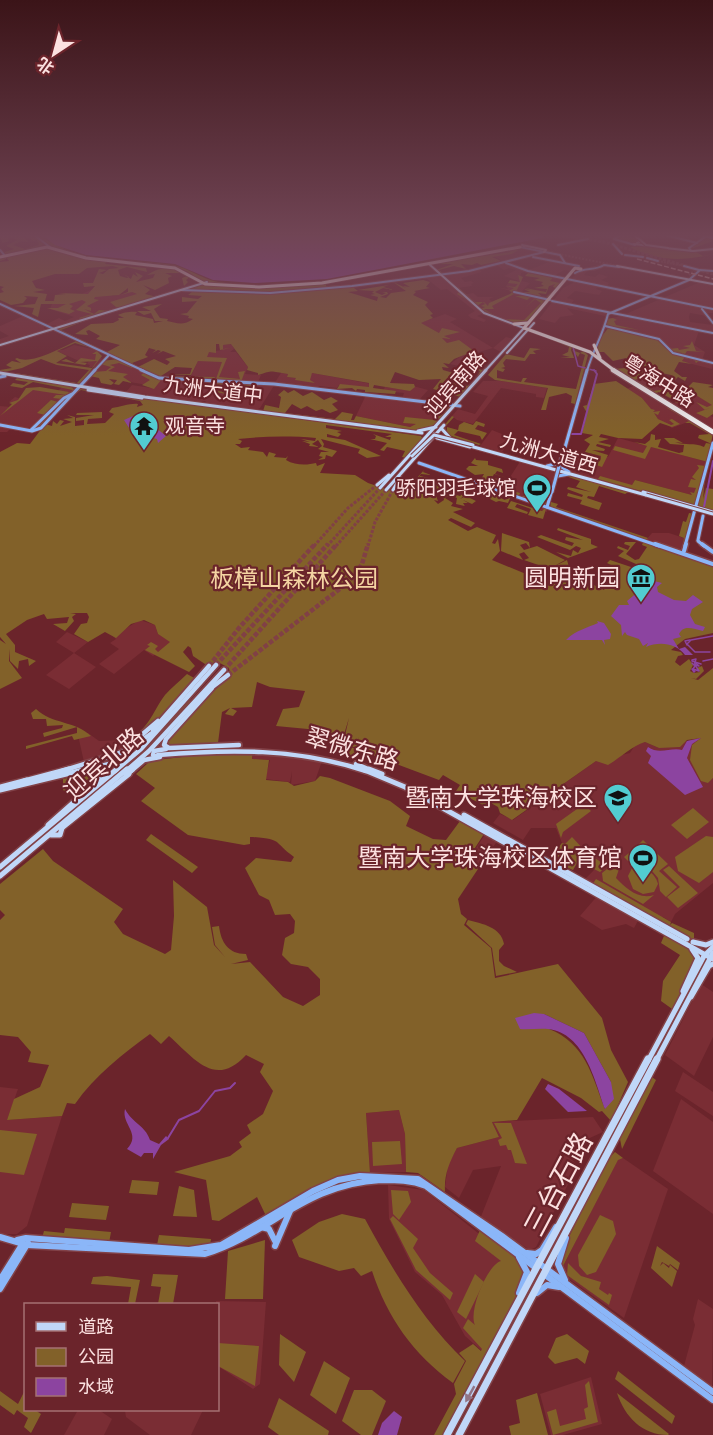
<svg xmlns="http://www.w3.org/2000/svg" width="713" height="1435" viewBox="0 0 713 1435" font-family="Jost,'Noto Sans SC',sans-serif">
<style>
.built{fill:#7a2d34}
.green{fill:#826129;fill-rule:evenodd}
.water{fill:#8c44a0}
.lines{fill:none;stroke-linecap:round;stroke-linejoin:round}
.stream-far1{stroke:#8c44a0;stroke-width:1.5}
.stream{stroke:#8c44a0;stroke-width:2}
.canal-far1{stroke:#8c44a0;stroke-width:1.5}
.canal{stroke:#8c44a0;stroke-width:2}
.secondary-tunnel{stroke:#814046;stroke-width:2;stroke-dasharray:2 1;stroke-linecap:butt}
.primary-tunnel-far2{stroke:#814046;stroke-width:2;stroke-dasharray:2 1.5;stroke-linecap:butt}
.primary-tunnel-far1{stroke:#814046;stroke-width:3;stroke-dasharray:3 1.5;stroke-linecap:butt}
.primary-tunnel{stroke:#814046;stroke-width:4.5;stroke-dasharray:4.5 2;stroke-linecap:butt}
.highway-tunnel{stroke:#814046;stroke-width:3;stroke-dasharray:3 1.5;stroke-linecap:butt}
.secondary-far3-casing{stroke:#824248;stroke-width:4}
.secondary-far2-casing{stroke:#824248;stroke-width:5}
.secondary-far1-casing{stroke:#824248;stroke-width:7}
.secondary-casing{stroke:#824248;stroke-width:9}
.primary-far4-casing{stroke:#824248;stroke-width:4}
.primary-far3-casing{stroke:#824248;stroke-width:5}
.primary-far2-casing{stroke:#824248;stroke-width:8}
.primary-far1-casing{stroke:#824248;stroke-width:8}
.primary-casing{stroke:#824248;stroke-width:10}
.highway-far1-casing{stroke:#824248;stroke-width:4.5}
.highway-casing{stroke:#824248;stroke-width:7}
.secondary-far3{stroke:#8bb6f8;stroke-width:2}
.secondary-far2{stroke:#8bb6f8;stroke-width:3}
.secondary-far1{stroke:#8bb6f8;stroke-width:4}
.secondary{stroke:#8bb6f8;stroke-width:6}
.primary-far4{stroke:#c0d7f8;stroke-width:2}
.primary-far3{stroke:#c0d7f8;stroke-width:3}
.primary-far2{stroke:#c0d7f8;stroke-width:4.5}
.primary-far1{stroke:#c0d7f8;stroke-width:5}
.primary{stroke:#c0d7f8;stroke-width:7}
.highway-far1{stroke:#f2f2f2;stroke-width:3}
.highway{stroke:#f2f2f2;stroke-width:4.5}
.rail{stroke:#c89e9f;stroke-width:1.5;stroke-dasharray:5 2;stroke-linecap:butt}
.secondary-bridge-casing{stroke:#824248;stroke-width:5;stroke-linecap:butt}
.primary-bridge-far1-casing{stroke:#824248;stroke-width:4;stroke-linecap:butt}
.primary-bridge-casing{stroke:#824248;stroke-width:5;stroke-linecap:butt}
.secondary-bridge{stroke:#8bb6f8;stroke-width:3}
.primary-bridge-far1{stroke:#c0d7f8;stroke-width:2}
.primary-bridge{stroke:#c0d7f8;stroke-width:3}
.oneway{fill:#917587}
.labels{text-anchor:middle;stroke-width:4.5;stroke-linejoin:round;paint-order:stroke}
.far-street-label{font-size:20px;fill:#fce1e0;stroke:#6b242b}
.far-poi-label{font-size:20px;fill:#fce1e0;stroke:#6b242b;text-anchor:start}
.poi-label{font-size:24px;fill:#fce1e0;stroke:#6b242b;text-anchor:end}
.park-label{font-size:24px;fill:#f4d4a2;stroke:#6b242b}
.street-label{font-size:24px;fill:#fce1e0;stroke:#6b242b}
.near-street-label{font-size:28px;fill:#fce1e0;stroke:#6b242b}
</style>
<rect width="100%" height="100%" fill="#6b242b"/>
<g class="built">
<path d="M 521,248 L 538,253 L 506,263 L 527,271 L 551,261 L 573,266 L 571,271 L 564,270 L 554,276 L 567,279 L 560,288 L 545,285 L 553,277 L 527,271 L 521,273 L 522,281 L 530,283 L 520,293 L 549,300 L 527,323 L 514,324 L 484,313 L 477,316 L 486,320 L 484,322 L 471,318 L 468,315 L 475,311 L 447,289 L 441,290 L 426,278 L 478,269 L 482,272 L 461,278 L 465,282 L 471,281 L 474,283 L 471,284 L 472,286 L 457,288 L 463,295 L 473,293 L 478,297 L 494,297 L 489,299 L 494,303 L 514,292 L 500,288 L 508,289 L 506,286 L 508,283 L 518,283 L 519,281 L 504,276 L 516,270 L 509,268 L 504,270 L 496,265 L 505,262 L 487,253 Z"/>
<path d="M 583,268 L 589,268 L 584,275 L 595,277 L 599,274 L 603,275 L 608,277 L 601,280 L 609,283 L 606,287 L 598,286 L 596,289 L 602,291 L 599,295 L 575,291 L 567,298 L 574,300 L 571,304 L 606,313 L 605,316 L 567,308 L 574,315 L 560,317 L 555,323 L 539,319 L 563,288 L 575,282 L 570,280 Z"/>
<path d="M 700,282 L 713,284 L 713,313 L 706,313 L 707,316 L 690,313 L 689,317 L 690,322 L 713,325 L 713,333 L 699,331 L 694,345 L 705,352 L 702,360 L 713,363 L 712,369 L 680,361 L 682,356 L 673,353 L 659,339 L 605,326 L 607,319 L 621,316 Z"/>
<path d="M 91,290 L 113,296 L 132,292 L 149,300 L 60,326 L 45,325 L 59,318 L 65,321 L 74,317 L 50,309 L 54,299 L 70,299 Z"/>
<path d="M 445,314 L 457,319 L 450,322 L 493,348 L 506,337 L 514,339 L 503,353 L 493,348 L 469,355 L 459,366 L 450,364 L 461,356 L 440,339 L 439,333 L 420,323 Z"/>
<path d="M 23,316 L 43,325 L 45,330 L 0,345 L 0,339 L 9,336 L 0,331 L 0,326 Z"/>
<path d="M 232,344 L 234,349 L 230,352 L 236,352 L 248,367 L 245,374 L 261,375 L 258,382 L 274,384 L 281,373 L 288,374 L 287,377 L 296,378 L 296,380 L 308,381 L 312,373 L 372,384 L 370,389 L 339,385 L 337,388 L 319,386 L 317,389 L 275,384 L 260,408 L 254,411 L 208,404 L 205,401 L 197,403 L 150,397 L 146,394 L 125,393 L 132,385 L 151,388 L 153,386 L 118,380 L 122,375 L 93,372 L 100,364 L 108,366 L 122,361 L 155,377 L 189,380 L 199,359 L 190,358 L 195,354 L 222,350 L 223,345 Z"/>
<path d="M 74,345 L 97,350 L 102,359 L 96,367 L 89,367 L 90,365 L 87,364 L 89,361 L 79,361 L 55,350 L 63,350 Z"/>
<path d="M 649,376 L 677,392 L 686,389 L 713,405 L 713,408 L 701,412 L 713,417 L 713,430 L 669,405 L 676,402 L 659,392 L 653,394 L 632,381 Z"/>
<path d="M 483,381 L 501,381 L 547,388 L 544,398 L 536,397 L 536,394 L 501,388 L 473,424 L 457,420 L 452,416 L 458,409 L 475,414 L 488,396 L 473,392 Z"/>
<path d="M 64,385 L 74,388 L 76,391 L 38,428 L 12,427 L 7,432 L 0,432 L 0,406 L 11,407 L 15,404 L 9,402 L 15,397 L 21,399 L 32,388 L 57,392 Z"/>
<path d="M 637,385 L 693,420 L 672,428 L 658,419 L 642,398 L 626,389 Z"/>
<path d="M 413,386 L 428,390 L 419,400 L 441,404 L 435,420 L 405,418 L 403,423 L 418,424 L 410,427 L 356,416 L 366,395 L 402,399 L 404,393 L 383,391 L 385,387 L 408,390 Z"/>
<path d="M 492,430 L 512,438 L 502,452 L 480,446 Z"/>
<path d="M 618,438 L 708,462 L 699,497 L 635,480 L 630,489 L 570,472 L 561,465 L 565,449 L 608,457 Z"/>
<path d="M 521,460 L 549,468 L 556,474 L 554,484 L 531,478 L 523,490 L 534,494 L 538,488 L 551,492 L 547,512 L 532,508 L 535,504 L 501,491 Z"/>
<path d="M 652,533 L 669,533 L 687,539 L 682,552 L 646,540 Z"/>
<path d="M 140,620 L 155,625 L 158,634 L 171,642 L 153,656 L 144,650 L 114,674 L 99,664 L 119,649 L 110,643 L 116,639 L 113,636 Z"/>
<path d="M 67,632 L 88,642 L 74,653 L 96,667 L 69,689 L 46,675 L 74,653 L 56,642 Z"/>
<path d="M 88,733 L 99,741 L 120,740 L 121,751 L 84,762 L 78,735 Z"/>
<path d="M 703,737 L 708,783 L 713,778 L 713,883 L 675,914 L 671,922 L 663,917 L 659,924 L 583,881 L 594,870 L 579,861 L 573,870 L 549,859 L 562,843 L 556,828 L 531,828 L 523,840 L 493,823 L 500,814 L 513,820 L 596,761 L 630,753 L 635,745 L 645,742 L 659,748 Z"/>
<path d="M 254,749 L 289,752 L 322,761 L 315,781 L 291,785 L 292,771 L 290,782 L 265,779 L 270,760 L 252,759 Z"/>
<path d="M 486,833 L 498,840 L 478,868 L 470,857 Z"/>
<path d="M 599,894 L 640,917 L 634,928 L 626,924 L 602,930 L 580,916 Z"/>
<path d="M 701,984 L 713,992 L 713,1037 L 694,1076 L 665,1055 Z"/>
<path d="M 683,1072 L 713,1092 L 713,1116 L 675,1091 Z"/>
<path d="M 0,1087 L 18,1089 L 7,1120 L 62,1116 L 27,1226 L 17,1234 L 0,1234 Z"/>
<path d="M 681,1099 L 713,1122 L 713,1214 L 653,1171 Z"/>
<path d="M 399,1110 L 405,1134 L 406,1172 L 370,1173 L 366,1113 Z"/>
<path d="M 593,1117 L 603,1132 L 561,1151 L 578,1165 L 536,1247 L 530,1250 L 480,1219 L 501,1166 L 473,1170 L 459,1198 L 445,1187 L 448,1164 L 457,1148 L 499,1137 L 492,1122 Z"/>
<path d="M 623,1158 L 668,1189 L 624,1318 L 565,1276 L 563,1266 L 618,1159 Z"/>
<path d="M 388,1185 L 424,1190 L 508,1257 L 518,1275 L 482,1351 L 465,1336 L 442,1295 L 415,1272 L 389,1219 Z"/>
<path d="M 698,1299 L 713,1309 L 712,1387 L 684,1366 L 695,1325 L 693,1319 Z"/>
<path d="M 216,1301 L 266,1302 L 260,1384 L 253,1389 L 218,1366 Z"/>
<path d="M 591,1377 L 602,1424 L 563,1435 L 551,1435 L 540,1394 Z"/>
<path d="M 78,1410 L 99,1410 L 112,1419 L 104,1435 L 64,1435 Z"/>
<path d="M 203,1410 L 191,1435 L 150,1435 L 126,1417 L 125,1411 Z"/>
</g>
<g class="green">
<path d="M 0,235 L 21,235 L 28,242 L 21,241 L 13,245 L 25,249 L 39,245 L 37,240 L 33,241 L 27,235 L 34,235 L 43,244 L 39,248 L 50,248 L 80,257 L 48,245 L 36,235 C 41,236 65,251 77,254 C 108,262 140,260 172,265 C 189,268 201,279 218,282 C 302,295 426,263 511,246 L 440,262 L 511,252 L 507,249 C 519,247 530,250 543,252 L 521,248 L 512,254 L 492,257 L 501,261 L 481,265 L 477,263 L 472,265 L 461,264 L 466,269 L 454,266 L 439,270 L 444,274 L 441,274 L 436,270 L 453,264 L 433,264 L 435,262 L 359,275 L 347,281 L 342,279 L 306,284 L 326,282 L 326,286 L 350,285 L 358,291 L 348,292 L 377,301 L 378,297 L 370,295 L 375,294 L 372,293 L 374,291 L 358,290 L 389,285 L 383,287 L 394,290 L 383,288 L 375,292 L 382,295 L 386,293 L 382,292 L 387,292 L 388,294 L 380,297 L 386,298 L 391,293 L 406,291 L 393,282 L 406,288 L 403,286 L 410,287 L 403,283 L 423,280 L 430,282 L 426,287 L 430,288 L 414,291 L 416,292 L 413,295 L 428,302 L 425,305 L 433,314 L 430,315 L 433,318 L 421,323 L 439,333 L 442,328 L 460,332 L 444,336 L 451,339 L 442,338 L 447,343 L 459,340 L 474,351 L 454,359 L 449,364 L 443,363 L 449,368 L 442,367 L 443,370 L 457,374 L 464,367 L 461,366 L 463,365 L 482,370 L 489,365 L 475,381 L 480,371 L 468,368 L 460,371 L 469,374 L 461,373 L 464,376 L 459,376 L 463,380 L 453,381 L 457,377 L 453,375 L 447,381 L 467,386 L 474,383 L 461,397 L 453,395 L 445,399 L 448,393 L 433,389 L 441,379 L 419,380 L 395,372 L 390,383 L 414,384 L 415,387 L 410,391 L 374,385 L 373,388 L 396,391 L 395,394 L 365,392 L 365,390 L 357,389 L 356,391 L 352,388 L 337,389 L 340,384 L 369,387 L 369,383 L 312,373 L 310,380 L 315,383 L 295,380 L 296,378 L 287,377 L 288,374 C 269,371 274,370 258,375 L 258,373 L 247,370 L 248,367 L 231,344 L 223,345 L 223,349 L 231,348 L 220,350 L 219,344 L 216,344 L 216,353 L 209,352 L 207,357 L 227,358 L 219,377 L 240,379 L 238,372 L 245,371 L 241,382 L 255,383 L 252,387 L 245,386 L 242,391 L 224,386 L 240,386 L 240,384 L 223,383 L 218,391 L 231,394 L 212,392 L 219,379 L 216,379 L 222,362 L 198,361 L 191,375 L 168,374 L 190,374 L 192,368 L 175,367 L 161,376 L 215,377 L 213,381 L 161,380 L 154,389 L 142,385 L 150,380 L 141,375 L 145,372 L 136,368 L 154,359 L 167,365 L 170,362 L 165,359 L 176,356 L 163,351 L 157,354 L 161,351 L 158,350 L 152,353 L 156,350 L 149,348 L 145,355 L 148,357 L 132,363 L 137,366 L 132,368 L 119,363 L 110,365 L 115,367 L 108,371 L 128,374 L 123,377 L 132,383 L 123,381 L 119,385 L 114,384 L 117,380 L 109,379 L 114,383 L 111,385 L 101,383 L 99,378 L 90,376 L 93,372 L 106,371 L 111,367 L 100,364 L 102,361 L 118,359 L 58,330 L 63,326 L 87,320 L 61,330 L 107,352 L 120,345 L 96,339 L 100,336 L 89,330 L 86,331 L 88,335 L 75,334 L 91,324 L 113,323 L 119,320 L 118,318 L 124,318 L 118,315 C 123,312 133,311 137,312 L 135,315 L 153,319 L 154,323 L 163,321 L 155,321 L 151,313 L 144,315 L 137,311 L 151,311 L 142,307 L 162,304 L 154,309 L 160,318 L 168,319 L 167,321 C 176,323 184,326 193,319 L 188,318 L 189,316 L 180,314 L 187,313 L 197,301 L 182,302 L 182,297 L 198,299 L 202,296 L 188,295 L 192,292 L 185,289 L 203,283 L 199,283 C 191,261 131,262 108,260 L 105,264 L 146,268 L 147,272 L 127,267 L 118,270 L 120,276 L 127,278 L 129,277 L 123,274 L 131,279 L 133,274 L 138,277 L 135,272 L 143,276 L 136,282 L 153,278 L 155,274 L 147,275 C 162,265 176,267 191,276 L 186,280 L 188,282 L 184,286 L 182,278 L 187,276 L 183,275 L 183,273 L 165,273 L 172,276 L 168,278 L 169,283 L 155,290 L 143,285 L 150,290 L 145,294 L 157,297 L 82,320 L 79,318 L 92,314 L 76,310 L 86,302 L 82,300 L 69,304 L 73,306 L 70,309 L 75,311 L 69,314 L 47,308 L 58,308 L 66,304 L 41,304 L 38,317 L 32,314 L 34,308 L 14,306 L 35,304 L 38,297 L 24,296 L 27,298 L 23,303 L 11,305 L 0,300 L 0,293 L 4,292 L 1,289 L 4,287 L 0,286 L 0,262 L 9,261 L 6,257 L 6,259 L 0,261 L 0,257 L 35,248 L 5,255 L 5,252 L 14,249 L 6,246 L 17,240 L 12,237 L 8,238 L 9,241 L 2,243 ZM 113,266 L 119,268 L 109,269 L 103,274 L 99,273 L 107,270 L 99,269 L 93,283 L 83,283 L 84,287 L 95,286 L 88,294 L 58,293 L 66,294 L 55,295 L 54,301 L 45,301 L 47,294 L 33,292 L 45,290 L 36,288 L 32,281 L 55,274 L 79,274 L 87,268 ZM 128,288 L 128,292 L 120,295 L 132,292 L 137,294 L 110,302 L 116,307 L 122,307 L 110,311 L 99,310 L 94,314 L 84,309 L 91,311 L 91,308 L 87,306 L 99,300 L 94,299 L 95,297 L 119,295 Z"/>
<path d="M 622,235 L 634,237 C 641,244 677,254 687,250 C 695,248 702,239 709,238 L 713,241 L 691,249 L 703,256 L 713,254 C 687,261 655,262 630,247 L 649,246 L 615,239 Z"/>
<path d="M 529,272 L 555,275 L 550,281 L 560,283 L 561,278 L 564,280 L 550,299 L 545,298 L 556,288 L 553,287 L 555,284 L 549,286 L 546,294 L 538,293 L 547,301 L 524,326 L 500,319 L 524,320 L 541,303 L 535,299 L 526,307 L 535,298 L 531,297 L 527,300 L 515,296 L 528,296 L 516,293 L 492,306 L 494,309 L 484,309 L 497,317 L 481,309 L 485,307 L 481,306 L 485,304 L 483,302 L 477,306 L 457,294 L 459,292 L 456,287 L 458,287 L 475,302 L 484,302 L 488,306 L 489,303 L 510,294 L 512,292 L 509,291 L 514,288 L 505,286 L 515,287 L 518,284 L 508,283 L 510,280 L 520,282 L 518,275 L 523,277 L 516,292 L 529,294 L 522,292 L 530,292 L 524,289 L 531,290 L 525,288 L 546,292 L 547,289 L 534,288 L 544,286 L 541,284 L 543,282 L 534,280 L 540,278 L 525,276 L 528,273 L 551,277 Z"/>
<path d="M 613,318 L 617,320 L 614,321 L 616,325 L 639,330 L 610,326 L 656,339 L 669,351 L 682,357 L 669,349 L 678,348 L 679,350 L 690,348 L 683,346 L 690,345 L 692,341 L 696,351 L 705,352 L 687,351 L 685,354 L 673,350 L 700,360 L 696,363 L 694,359 L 684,358 L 682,361 L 692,364 L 679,362 L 674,371 L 682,377 L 687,377 L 685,381 L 678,377 L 675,380 L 671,375 L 657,372 L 663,376 L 661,377 L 656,374 L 651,376 L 626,358 L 613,361 L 604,352 L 599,352 L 596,344 L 609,327 L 605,326 L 607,319 Z"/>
<path d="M 552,340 L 581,349 L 588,355 L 575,404 L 571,403 L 572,396 L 566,393 L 549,397 L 546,410 L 541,410 L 548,388 L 495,380 L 488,375 L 506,354 L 524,358 L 530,348 L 541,349 L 533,351 L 536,354 L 530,354 L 525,361 L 506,359 L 503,363 L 505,367 L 501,368 L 505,369 L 503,372 L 497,370 L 497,378 L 521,382 L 523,378 L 527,378 L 524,382 L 576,389 L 585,355 L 580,353 L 578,357 L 572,350 L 580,353 L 583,351 L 572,347 L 571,350 L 574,358 L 560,358 L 570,357 L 562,355 L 568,352 L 569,347 Z"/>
<path d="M 76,341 L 88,347 L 75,343 L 57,351 L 67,356 L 56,363 L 92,368 L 97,361 L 80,362 L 87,363 L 85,365 L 61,361 L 66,359 L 75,363 L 81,358 L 95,360 L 96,354 L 92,354 L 97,351 L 102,356 L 80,384 L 13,375 L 15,373 L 77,383 L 89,370 L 57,365 L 41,359 L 22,368 L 0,373 L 0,370 L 12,368 L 6,365 L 12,361 L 21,363 L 15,359 L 17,358 C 32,365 60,348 76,341 Z"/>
<path d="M 626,368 L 637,368 L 649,376 L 646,377 L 659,382 L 653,384 L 655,387 L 643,377 L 635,380 L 654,391 L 670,388 L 685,397 L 678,403 L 675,402 L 679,397 L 672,399 L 659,392 L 656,393 L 672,404 L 669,404 L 613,369 Z"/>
<path d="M 17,378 L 70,386 L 76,391 L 38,428 L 28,429 L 33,428 L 45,415 L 37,413 L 51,400 L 58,402 L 62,399 L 53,398 L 56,395 L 66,395 L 33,390 L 0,416 L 12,404 L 9,403 L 18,400 L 26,388 L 40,387 L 69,392 L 67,395 L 73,390 L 33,382 L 22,388 L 10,386 L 13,383 L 24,385 L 28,382 L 15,380 Z"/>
<path d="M 616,381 L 642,398 L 651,409 L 655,410 L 653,412 L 660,411 L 658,415 L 654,413 L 658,419 L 671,425 L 674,424 L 669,420 L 672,419 L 680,424 L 672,427 L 660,423 L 642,439 L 618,438 L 601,434 L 599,437 L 609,439 L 598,442 L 611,445 L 610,447 L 597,444 L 596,446 L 605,449 L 604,451 L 592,450 L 608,455 L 602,467 L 587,462 L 588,458 L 600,461 L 601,456 L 585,452 L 590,444 L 584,440 L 593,435 L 582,433 L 587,413 L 583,406 L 587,405 L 594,384 Z"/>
<path d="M 693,382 L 713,385 L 708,387 L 713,388 L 713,414 L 707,418 L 696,413 L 710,408 L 705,410 L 696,402 L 707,407 L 712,405 L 686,389 Z"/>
<path d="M 80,389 L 421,436 L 423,439 L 407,458 L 402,457 L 405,451 L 387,447 L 384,451 L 380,450 L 387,443 L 370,439 L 375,439 L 376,436 L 373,434 L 390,440 L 391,437 L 385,437 L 392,434 L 326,425 L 326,428 L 342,431 L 337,432 L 341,434 L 338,437 L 327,434 L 327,437 L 345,440 L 381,456 L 367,458 L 358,453 L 360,449 L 321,439 L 324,444 L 323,447 L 337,451 L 332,457 L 326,455 L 325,459 L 318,460 L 323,457 L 319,456 L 321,452 L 329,452 L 318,449 L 322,446 L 318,440 L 312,444 L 319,447 L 309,446 L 310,444 L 302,441 L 310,442 L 301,439 L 315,441 L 316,438 C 292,436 265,436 238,439 L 242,441 L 240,444 L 235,444 L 241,448 L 250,447 L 248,450 L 263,452 L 267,457 L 269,452 L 276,454 L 274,457 L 286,458 L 288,456 L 286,460 C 296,466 308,465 316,463 L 317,466 L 325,463 L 320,473 L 355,475 L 368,483 L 407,496 L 415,490 L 423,491 L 412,486 L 407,495 L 403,494 L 424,470 L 423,472 L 431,475 L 421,474 L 412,486 L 427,489 L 425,492 L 433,495 L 435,493 L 438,501 L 434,500 L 438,504 L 444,500 L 443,494 L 415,483 L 417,481 L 433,486 L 436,484 L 419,478 L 420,476 L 456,484 L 454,487 L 467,491 L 449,493 L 460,496 L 464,493 L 466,494 L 460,499 L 466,496 L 476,501 L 472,504 L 463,500 L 468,503 L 463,503 L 465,506 L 456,504 L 457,498 L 450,495 L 445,498 L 453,503 L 451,506 L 463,509 L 453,512 L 475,523 L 471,527 L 451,518 L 448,520 L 468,531 L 477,527 L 496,535 L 492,543 L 495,544 L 498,539 L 500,551 L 492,560 L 526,574 L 534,566 L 544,567 L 524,560 L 529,558 L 524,552 L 519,554 L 523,560 L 501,551 L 502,533 L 529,542 L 530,548 L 526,543 L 520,545 L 524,550 L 537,546 L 565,560 L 551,568 L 567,560 L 569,567 L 551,572 C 565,580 568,570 583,578 L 581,581 L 591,581 L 590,583 L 604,590 L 609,581 L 611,565 L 607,563 L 610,560 L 634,568 L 636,564 L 618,556 L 624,551 L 617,548 L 618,546 L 628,550 L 630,546 L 624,544 L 625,542 L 636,542 L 626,554 L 635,560 L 639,559 L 647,547 L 642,545 L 644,540 L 550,508 L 551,502 L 558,504 L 556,507 L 648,538 L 646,540 L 678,552 L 682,549 L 684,538 L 679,536 L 683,521 L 686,522 L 689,513 L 694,514 L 683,551 L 681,552 L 713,564 L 713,633 L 685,639 L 671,650 L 681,652 L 683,655 L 678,656 L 675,662 L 680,666 L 689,659 L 693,665 L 690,671 L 694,673 L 700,672 L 697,668 L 702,666 L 704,671 L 696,679 L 691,678 L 698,680 L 713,668 L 713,778 L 708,783 L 701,781 L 690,760 L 692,745 L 701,738 L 687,740 L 680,747 L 659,748 L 645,742 C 632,746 620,758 608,765 L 596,761 L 512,820 L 500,813 L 498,807 L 491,803 L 487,807 L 456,791 L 460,785 L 443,775 L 439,780 L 359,750 L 355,759 L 341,755 L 345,746 L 358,749 L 359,737 L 357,748 L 343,744 L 349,718 L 341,744 L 327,741 L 329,731 L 276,726 L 283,709 L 299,707 L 305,691 L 270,687 L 257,682 L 252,707 L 231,708 L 237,711 L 233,716 L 225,714 L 230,708 L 222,712 L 218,743 L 167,747 L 166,742 L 230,674 L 229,668 L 218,662 L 208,666 L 193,656 L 191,648 L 188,646 L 183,652 L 195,666 L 189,672 L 145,650 L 150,646 L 147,645 L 151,642 L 158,646 L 155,649 L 158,652 L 170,642 L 158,634 L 155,625 L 144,620 L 131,624 L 116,638 L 105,632 L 88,642 L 74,634 L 81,624 L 87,623 L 89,617 L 87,613 L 70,613 L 76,614 L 72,617 L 74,621 L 65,631 L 53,624 L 67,623 L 69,617 L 47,619 L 44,614 L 27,620 L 6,634 L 15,645 L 15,652 L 36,661 L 29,666 L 28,659 L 19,661 L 18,669 L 10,661 L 10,649 L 9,661 L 22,678 L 0,689 L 0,640 L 6,644 L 0,637 L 0,452 L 17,443 L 30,444 L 45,424 L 52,426 L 53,421 L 57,424 L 60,420 L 64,421 L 60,426 L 72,422 L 63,419 L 73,418 L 67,415 L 75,417 L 75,426 L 84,425 L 84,420 L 76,421 L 76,418 L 94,415 L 76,415 L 77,413 L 102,412 L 102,418 L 88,419 L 87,424 L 105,423 L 114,414 L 109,412 L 112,408 C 120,407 131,403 138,404 L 137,407 L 143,405 L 140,401 L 81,390 L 73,395 Z"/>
<path d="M 284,390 L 288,393 L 294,390 L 303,396 L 312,392 L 324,400 L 331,397 L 338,401 L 332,404 L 338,410 L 330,413 L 322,409 L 316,411 L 307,406 L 301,409 L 292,404 L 285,413 L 335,419 L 342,412 L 353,414 L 351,420 L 354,420 L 356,416 L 410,427 L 416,424 L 403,423 L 405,417 L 435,420 L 441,404 L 450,406 L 453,410 L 439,426 L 419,431 L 263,411 L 265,405 L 279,408 L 281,397 L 278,395 Z"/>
<path d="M 670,407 L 713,432 L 708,462 L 651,447 L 645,459 L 613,450 L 615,446 L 643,453 L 647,446 L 634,442 L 645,444 L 650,440 L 651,434 L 655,435 L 655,440 L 661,439 L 658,447 L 679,453 L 683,452 L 684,445 L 670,444 L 664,438 L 674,438 L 683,443 L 675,442 C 686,446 694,442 704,447 L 706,443 L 712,444 L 698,438 L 699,435 L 709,434 L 690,423 L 685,423 L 689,421 L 667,408 Z"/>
<path d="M 452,416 L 454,417 L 445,427 L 447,433 L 447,427 L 458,430 L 459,425 L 464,422 L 473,425 L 476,421 L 485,424 L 484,427 L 478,425 L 475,429 L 487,433 L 482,440 L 480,436 L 458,431 L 454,435 L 481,444 L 479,445 L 445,434 L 442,428 Z"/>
<path d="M 475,458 L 476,460 L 488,461 L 488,465 L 502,469 L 503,473 L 497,471 L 495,474 L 507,478 L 494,474 L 492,478 L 501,479 L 498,483 L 480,481 L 484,474 L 475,475 L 466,469 L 469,466 L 478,466 L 471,463 Z"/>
<path d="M 697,465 L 706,466 L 703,499 L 706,488 L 713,489 L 713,512 L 700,508 L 697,504 L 691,505 L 598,479 L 600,476 L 632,485 L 635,480 L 692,495 L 690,492 L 694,493 L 696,488 L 688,487 L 691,479 L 696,480 L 692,477 L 699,468 Z"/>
<path d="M 568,474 L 623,491 L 630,491 L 625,494 L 599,486 L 594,497 L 588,496 L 587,498 L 602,503 L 599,510 L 580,504 L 582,500 L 567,496 L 568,493 L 582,497 L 583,495 L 567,489 L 568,487 L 591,492 L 576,487 L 580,481 L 563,475 Z"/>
<path d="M 503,488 L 520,493 L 519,496 L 536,496 L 543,503 L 549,499 L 543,519 L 528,515 L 531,509 L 517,504 L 515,507 L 528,512 L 527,514 L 507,508 L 511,501 L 542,511 L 546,507 L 511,496 L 508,503 L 499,501 L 496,502 L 484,496 L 488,492 L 505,500 L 509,494 L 502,491 Z"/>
<path d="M 558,528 L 591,539 L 591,544 L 598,547 L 568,558 L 556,552 L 571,556 L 573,550 L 578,553 L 581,548 L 576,546 L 570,550 L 537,537 L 541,535 L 572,546 L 574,543 L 565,540 L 566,537 L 583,540 L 557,530 Z"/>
<path d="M 187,674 L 196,679 L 146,732 L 125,749 L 123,740 C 147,735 152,712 165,695 C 171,688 180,681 187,674 Z"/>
<path d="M 189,700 L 192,702 L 131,764 L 0,874 L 0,870 C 66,813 129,765 189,700 Z"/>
<path d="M 36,709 C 51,724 76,721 91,736 L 74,740 L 72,736 L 26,749 L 26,746 L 77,733 L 77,727 L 44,737 L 43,733 L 62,728 L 63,725 L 47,726 L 46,719 L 33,719 L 31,713 Z"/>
<path d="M 253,749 L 252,759 L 269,760 L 266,780 L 288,782 L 294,786 L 315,781 L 320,776 L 330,778 L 390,801 L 410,816 L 406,826 L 433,839 L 446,840 L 460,821 L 484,834 L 469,857 L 478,869 L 458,899 L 461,914 L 467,919 L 464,925 L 491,948 L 495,978 L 558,964 L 602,1018 L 611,1050 L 628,1082 L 611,1121 L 602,1111 L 599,1112 L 581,1098 L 542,1078 L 517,1120 L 492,1122 L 499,1137 L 457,1148 C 449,1163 444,1175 445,1192 L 418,1173 L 406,1172 L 405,1134 L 399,1110 L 366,1113 L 370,1173 L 337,1178 L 266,1216 L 257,1197 L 219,1221 L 212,1220 L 206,1180 L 174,1172 L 230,1156 L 242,1147 L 239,1142 L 251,1133 L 247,1125 L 263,1114 L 273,1091 L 260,1072 L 264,1064 L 246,1055 C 215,1089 194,1058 169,1036 L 161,1044 L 150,1034 C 123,1054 95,1075 75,1104 L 67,1103 L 62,1116 L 7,1120 L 14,1099 L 40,1087 L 49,1065 L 28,1062 L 31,1052 L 18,1037 L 0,1035 L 0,920 L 5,915 L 0,910 L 0,884 L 43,849 L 53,861 L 123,909 L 114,922 L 123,934 L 165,954 L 171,950 L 174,916 L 173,880 L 207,907 L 214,945 L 225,957 L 215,945 L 212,927 L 219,926 C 221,942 228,954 246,954 L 248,960 L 231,964 L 250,962 L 283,997 L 303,1006 L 320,995 L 320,979 L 308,967 L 291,964 L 282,955 L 285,938 L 294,933 L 295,921 L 290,914 L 275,915 L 269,900 L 259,895 L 245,868 L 256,858 L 291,862 L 294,857 C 272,841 284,840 253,837 L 250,837 L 250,844 L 244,845 L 188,835 L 141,801 L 155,788 L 136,774 L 149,762 L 156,760 ZM 544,1014 L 584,1033 L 611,1082 L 605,1109 C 592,1075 585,1043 549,1029 Z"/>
<path d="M 96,772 L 98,777 L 75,796 L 63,790 L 63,779 Z"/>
<path d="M 584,804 L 591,811 L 563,832 L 561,838 L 556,824 Z"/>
<path d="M 693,808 L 709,822 L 687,839 L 671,825 Z"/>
<path d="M 151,834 L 198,867 L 192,873 L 146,840 Z"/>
<path d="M 706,836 L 713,837 L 713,872 L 699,883 L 678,871 L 675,857 Z"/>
<path d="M 572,837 L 587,853 L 607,866 L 600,872 L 578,861 L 573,870 L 549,859 L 562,843 L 565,844 Z"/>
<path d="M 643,840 L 668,864 L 659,871 L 677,887 L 666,897 L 660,891 L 658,878 L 642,859 L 628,861 L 624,857 L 634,849 L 641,854 L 635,848 Z"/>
<path d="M 616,862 L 620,866 L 616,878 C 626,888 638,900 654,895 L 643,904 L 603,881 L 602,873 Z"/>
<path d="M 669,866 L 698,893 L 678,908 L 667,897 L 680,887 L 663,870 Z"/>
<path d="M 632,868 C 644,869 654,870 658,884 L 654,892 L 643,894 L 633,889 L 628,876 Z"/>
<path d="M 596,879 L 671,922 L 670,925 L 672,923 L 694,933 L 694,942 L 592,885 Z"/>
<path d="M 468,920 C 483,924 501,927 504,944 L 499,950 L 499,961 L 504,966 L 517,972 L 496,976 L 492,948 L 466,924 Z"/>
<path d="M 666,931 L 698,954 L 675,1011 L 661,1001 L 663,981 L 680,955 L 661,943 Z"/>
<path d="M 649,1075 L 656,1080 L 622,1149 L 619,1134 Z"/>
<path d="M 494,1123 L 511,1123 L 527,1164 L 515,1163 L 511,1150 L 508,1150 L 506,1145 L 500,1146 L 498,1140 L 502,1138 Z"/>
<path d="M 0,1130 L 37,1134 L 24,1175 L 0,1172 Z"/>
<path d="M 400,1141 L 402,1164 L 373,1166 L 372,1142 Z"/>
<path d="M 615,1152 L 623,1158 L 618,1160 L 563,1266 L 565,1276 L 558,1259 L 607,1160 Z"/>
<path d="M 132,1180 L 159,1182 L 157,1195 L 129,1193 Z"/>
<path d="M 179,1186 L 194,1190 L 197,1217 L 173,1216 Z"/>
<path d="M 391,1190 L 408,1191 L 411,1202 L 399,1220 L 393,1214 Z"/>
<path d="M 72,1203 L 109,1206 L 106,1220 L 69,1217 Z"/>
<path d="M 342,1214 L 365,1219 C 392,1269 423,1321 465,1361 L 453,1383 C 413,1354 387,1317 372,1271 L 361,1276 L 354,1268 L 339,1271 L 299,1257 L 292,1240 L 319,1222 Z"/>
<path d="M 600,1215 L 613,1221 L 616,1234 L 596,1272 L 587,1275 L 579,1266 L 578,1255 Z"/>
<path d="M 393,1216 L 418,1239 L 413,1248 L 430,1273 L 453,1293 L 450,1300 L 416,1270 L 390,1219 Z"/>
<path d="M 65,1228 L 111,1232 L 109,1243 L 42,1238 L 44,1231 L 64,1233 Z"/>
<path d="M 481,1228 L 521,1259 L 526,1279 L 447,1435 L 434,1435 L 456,1394 L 454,1384 L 466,1361 L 459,1353 L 473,1344 L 481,1351 L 482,1349 L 463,1328 L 468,1319 L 475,1325 C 468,1312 487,1265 501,1261 L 475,1241 Z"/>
<path d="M 159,1235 L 211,1239 L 210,1246 L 189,1248 L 157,1245 Z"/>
<path d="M 265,1240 L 263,1299 L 225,1299 L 228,1251 Z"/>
<path d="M 657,1246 L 680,1263 L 678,1270 L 670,1264 L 669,1266 L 662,1262 L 660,1266 L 663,1263 L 669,1268 L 670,1265 L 677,1271 L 672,1287 L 651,1268 Z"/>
<path d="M 568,1263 L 581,1276 L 601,1282 L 599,1289 L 608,1295 L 609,1293 L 612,1295 L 609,1305 L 567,1275 Z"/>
<path d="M 153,1274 L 178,1275 L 173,1304 L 158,1304 L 161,1287 L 151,1286 Z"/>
<path d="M 475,1274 L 484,1282 L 466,1319 L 457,1312 Z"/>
<path d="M 107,1276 L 140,1280 L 135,1304 L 128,1304 L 131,1287 L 91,1284 L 93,1277 Z"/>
<path d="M 280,1334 L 306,1352 L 294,1382 L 279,1365 Z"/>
<path d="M 567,1334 L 589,1351 L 585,1364 L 577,1358 L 555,1364 L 548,1357 L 556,1338 Z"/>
<path d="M 218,1343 L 259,1346 L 255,1386 L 218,1366 Z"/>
<path d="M 324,1361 L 350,1378 L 336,1414 L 310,1395 Z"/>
<path d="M 618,1371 L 675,1416 L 672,1424 L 615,1379 Z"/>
<path d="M 589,1381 L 598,1422 L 553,1435 L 547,1412 L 556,1409 L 560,1426 L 586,1419 L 584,1409 L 588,1407 L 585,1385 Z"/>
<path d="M 25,1390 L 26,1410 L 35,1410 L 41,1414 L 31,1433 L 24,1427 L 28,1418 L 17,1410 L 14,1415 L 0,1405 L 0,1391 L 18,1404 Z"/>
<path d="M 354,1390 L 372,1390 L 386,1401 L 372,1435 L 361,1435 L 342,1421 Z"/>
<path d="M 537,1393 L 548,1435 L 511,1435 L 509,1426 L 520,1423 L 516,1400 Z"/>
<path d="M 617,1393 L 669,1434 L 668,1435 C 642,1435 625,1417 617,1393 Z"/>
<path d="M 279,1398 L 329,1431 L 328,1435 L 279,1435 L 268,1427 Z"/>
</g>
<g class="water">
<path d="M 42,235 L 542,235 L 542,238 L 327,279 L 255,283 L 213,280 L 175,264 L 86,255 L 55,245 Z"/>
<path d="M 133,416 L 147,421 L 148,424 L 155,427 L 166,436 L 158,443 L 157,439 L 131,431 L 124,420 Z"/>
<path d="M 647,580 L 654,581 L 651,583 L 653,585 L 654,581 L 662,583 L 657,587 L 658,592 L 674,600 L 686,601 L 693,595 L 703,602 L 692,609 L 690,615 L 695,624 L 705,627 L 703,631 C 693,629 684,624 679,634 L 681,637 L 673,639 L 679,649 L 685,647 L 693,655 L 685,655 C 676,643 659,641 646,647 L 648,643 L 643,646 L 639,639 L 627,635 L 625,632 L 622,636 L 621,625 L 611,616 L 619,605 L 629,605 L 627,601 L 639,591 Z"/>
<path d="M 597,621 L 604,623 L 611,634 L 610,639 L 604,640 L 605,645 L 602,640 L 566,640 C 576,630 587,628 598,623 Z"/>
<path d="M 701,738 L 692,744 L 687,758 L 703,787 L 685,795 L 648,763 L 651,756 L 646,751 L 648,747 C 659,755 671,747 682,750 L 687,741 Z"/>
<path d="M 534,1013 L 544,1014 L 584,1033 L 611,1082 L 614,1099 L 605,1109 C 595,1082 585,1033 548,1029 C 539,1028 529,1030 520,1029 L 515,1018 Z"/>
<path d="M 548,1084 L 559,1089 L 587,1111 L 568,1112 L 545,1089 Z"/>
<path d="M 125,1109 C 133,1124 145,1125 150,1140 L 159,1144 L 166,1136 L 169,1139 L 161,1145 L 153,1159 L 153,1153 L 144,1153 L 141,1157 L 127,1149 C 142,1134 121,1124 125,1109 Z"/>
<path d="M 394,1411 L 402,1417 L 397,1435 L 378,1435 L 382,1423 Z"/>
</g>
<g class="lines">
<g class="stream-far1">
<path d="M 687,645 L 685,641 L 690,640"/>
<path d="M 710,652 L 695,652 L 687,644 L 691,640 L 713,636"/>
<path d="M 696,659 L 695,662 L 692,661 L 692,660 Z"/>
<path d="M 703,661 L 713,659"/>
<path d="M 695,662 L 699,666 L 695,665"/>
<path d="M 695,662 L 695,665"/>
<path d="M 695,662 L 695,665"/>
<path d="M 695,662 L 701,664"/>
<path d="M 692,663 L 695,666 L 693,669"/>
<path d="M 692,669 L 695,671 L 694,672 Z"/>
<path d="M 693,669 L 699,671 L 695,665"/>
</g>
<path class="stream" d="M 168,1138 L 179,1120 L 199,1111 L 215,1091 L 230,1088 L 235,1083"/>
<path class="canal-far1" d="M 573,347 L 578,366 L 596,371"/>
<g class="canal">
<path d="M 572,434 L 581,434 L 597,374 L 594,370"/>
<path d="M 704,507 L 713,461"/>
</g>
<g class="secondary-tunnel">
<path d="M 658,261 L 684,266"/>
<path d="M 689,275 L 695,270"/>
</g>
<g class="primary-tunnel-far2">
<path d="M 605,235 L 617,240"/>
<path d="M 544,250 L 559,254"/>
<path d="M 558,254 L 614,265"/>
</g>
<g class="primary-tunnel-far1">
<path d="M 314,546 L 348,508 L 377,485"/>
<path d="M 327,546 L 380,488"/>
<path d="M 336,546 L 386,490"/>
<path d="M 368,546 L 375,522 L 393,490"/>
</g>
<g class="primary-tunnel">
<path d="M 216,665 L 328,544"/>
<path d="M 209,666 L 239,628 L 315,544"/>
<path d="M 224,670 L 337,544"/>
<path d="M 228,675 L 350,581 L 362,564 L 368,544"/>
<path d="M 117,762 L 156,755"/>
</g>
<path class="highway-tunnel" d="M 558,235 L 604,242 L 713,274"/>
<g class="secondary-far3-casing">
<g id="secondary-far3">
<path d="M 34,235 L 50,247"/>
<path d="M 621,235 L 614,239 L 635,245"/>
<path d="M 666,235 L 697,243"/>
<path d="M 701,235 L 713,238"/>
<path d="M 613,244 L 622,254"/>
<path d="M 558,245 L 588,239"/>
<path d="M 520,247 L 560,255 L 565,263"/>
<path d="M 0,250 L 5,256"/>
<path d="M 691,251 L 689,248 L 708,235"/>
<path d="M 625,255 L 643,257"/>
<path d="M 533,257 L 579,266"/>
<path d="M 647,258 L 658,261"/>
<path d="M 506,263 L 528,271 L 713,309"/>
<path d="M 684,266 L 699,270"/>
<path d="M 575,273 C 585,267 595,271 604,265 L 619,267"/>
<path d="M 181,290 L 270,293 L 352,286 L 469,271 L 544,252"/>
<path d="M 514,292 L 550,300"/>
<path d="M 552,301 L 713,333"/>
<path d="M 0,304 L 144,371"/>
<path d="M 702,309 L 713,323"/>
<path d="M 605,326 L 659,339 L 673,353 L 713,363"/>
<path d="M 94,371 L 109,355"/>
<path d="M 587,371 C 593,350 603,335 608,314 L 689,280 L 700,270 L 713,271"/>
</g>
</g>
<g class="secondary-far2-casing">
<g id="secondary-far2">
<path d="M 141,370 L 159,378 L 274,384 L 460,406"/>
<path d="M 0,377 L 5,376"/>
<path d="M 0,425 L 32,431 L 41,428 L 95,370"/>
<path d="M 31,430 L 64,398 L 72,394"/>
<path d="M 564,451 L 587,370"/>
<path d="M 419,463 L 659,546"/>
<path d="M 559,465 L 569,472"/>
<path d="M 547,466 L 559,463"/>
<path d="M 558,476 L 569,474"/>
<path d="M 547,507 L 552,490"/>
<path d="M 698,540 L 703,516"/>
<path d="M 698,541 L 704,546"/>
<path d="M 685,546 L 713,443"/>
</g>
</g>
<g class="secondary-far1-casing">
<g id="secondary-far1">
<path d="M 655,544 L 713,564"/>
<path d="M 702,544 L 713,552"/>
<path d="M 684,551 L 686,544"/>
</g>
</g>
<g class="secondary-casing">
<g id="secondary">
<path d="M 261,1227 L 269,1229 L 275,1241"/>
<path d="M 0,1237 L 27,1245 L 205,1254 C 270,1234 304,1184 381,1180 C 397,1180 411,1180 426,1186 L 536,1268"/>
<path d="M 17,1240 L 26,1238 L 189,1250 L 221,1245 L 313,1191 L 338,1180 L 360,1176 L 418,1179 L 502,1236 L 713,1392"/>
<path d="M 275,1246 L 290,1211"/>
<path d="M 527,1253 L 536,1254 L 542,1250 L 556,1227"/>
<path d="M 519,1257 L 527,1272 L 519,1293"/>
<path d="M 544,1274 L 713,1400"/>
<path d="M 0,1280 L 23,1243"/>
<path d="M 565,1280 L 558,1264 L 566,1238"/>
<path d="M 0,1289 L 28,1243"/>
<path d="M 537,1293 L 547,1285 L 559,1287"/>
</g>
</g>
<g class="primary-far4-casing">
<g id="primary-far4">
<path d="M 635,235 L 640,242 L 637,243"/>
<path d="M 634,244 L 651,246"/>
<path d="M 524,246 L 522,245 L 546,250 L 544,252"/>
<path d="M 665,248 L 693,251 L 713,249"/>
<path d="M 429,264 L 484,313 L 524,328 L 485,371"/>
<path d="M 617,266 L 713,284"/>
<path d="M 0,345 L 207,282"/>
<path d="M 507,353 L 534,323"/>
</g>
</g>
<g class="primary-far3-casing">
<g id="primary-far3">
<path d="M 0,373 L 145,397 L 422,433"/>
<path d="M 88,390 L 142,398"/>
<path d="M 441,428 L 450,438"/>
<path d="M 418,431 L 436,427"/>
<path d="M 434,434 L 437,438 L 470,447"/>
<path d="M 470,446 L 646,495"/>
<path d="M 377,485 L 389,475"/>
<path d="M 380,488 L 486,370"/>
<path d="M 386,490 L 444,425"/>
<path d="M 393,490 L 400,478"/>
<path d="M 643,492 L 713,512"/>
</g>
</g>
<g class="primary-far2-casing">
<g id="primary-far2">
<path d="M 211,688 L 228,675"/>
<path d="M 212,688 L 166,739 L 164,745 L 169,748 L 239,745"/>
<path d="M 153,730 L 209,666"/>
<path d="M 124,750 L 158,721"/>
<path d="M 158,755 C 229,749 297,748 366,771"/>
<path d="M 157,757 L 153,755 L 154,751 L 166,749"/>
<path d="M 356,764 L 373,771"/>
<path d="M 62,771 L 126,751 L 155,731"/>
<path d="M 81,771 L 117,762"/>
<path d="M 115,771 L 141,749 L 216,665"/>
<path d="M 126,771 L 149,751 L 224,670"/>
<path d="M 131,771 L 144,760 L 160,757"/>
</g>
</g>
<g class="primary-far1-casing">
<g id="primary-far1">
<path d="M 362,769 L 405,787 L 713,959"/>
<path d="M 369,769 L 382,774"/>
<path d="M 126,775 L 133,769"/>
<path d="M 24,781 L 69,769"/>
<path d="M 0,787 L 27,780"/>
<path d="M 0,790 L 87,769"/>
<path d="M 464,815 L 687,939"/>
<path d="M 48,825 L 102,777"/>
<path d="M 63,827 L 129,774"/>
<path d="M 51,835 L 60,835 L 62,828"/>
<path d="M 0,867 L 117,769"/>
<path d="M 0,876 L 127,769"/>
<path d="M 693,942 L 706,945 L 713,942"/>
<path d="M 683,991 L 698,958 L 692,949"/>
<path d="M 691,997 L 709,966 L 713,964"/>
<path d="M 648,1061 L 704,956 L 713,947"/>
<path d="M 656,1061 L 713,953"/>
</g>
</g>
<g class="primary-casing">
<g id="primary">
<path d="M 447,1435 L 648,1059"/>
<path d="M 459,1435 L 657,1059"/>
</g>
</g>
<g class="highway-far1-casing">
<g id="highway-far1">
<path d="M 0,257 L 47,247 L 86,258 L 175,268 L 205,284 L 259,287 L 322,283 L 520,247"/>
<path d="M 581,269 L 575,268 L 524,328 L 590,352 L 615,371"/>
<path d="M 514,324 L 528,323"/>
<path d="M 594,345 L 600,358"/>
</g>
</g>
<g class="highway-casing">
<path id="highway" d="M 613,370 L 713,432"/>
</g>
<use href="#secondary-far3" class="secondary-far3"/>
<use href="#secondary-far2" class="secondary-far2"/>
<use href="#secondary-far1" class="secondary-far1"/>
<use href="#secondary" class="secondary"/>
<use href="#primary-far4" class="primary-far4"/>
<use href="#primary-far3" class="primary-far3"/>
<use href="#primary-far2" class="primary-far2"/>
<use href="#primary-far1" class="primary-far1"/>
<use href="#primary" class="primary"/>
<use href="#highway-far1" class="highway-far1"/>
<use href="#highway" class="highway"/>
<path class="rail" d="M 637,259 L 713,279"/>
<g class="secondary-bridge-casing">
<path id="secondary-bridge" d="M 552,492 L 564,448"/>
</g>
<g class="primary-bridge-far1-casing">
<path id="primary-bridge-far1" d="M 638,238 L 646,245 L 668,248"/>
</g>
<g class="primary-bridge-casing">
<g id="primary-bridge">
<path d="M 412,456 L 434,435 L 473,445"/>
<path d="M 646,495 L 713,514"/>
</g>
</g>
<use href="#secondary-bridge" class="secondary-bridge"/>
<use href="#primary-bridge-far1" class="primary-bridge-far1"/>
<use href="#primary-bridge" class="primary-bridge"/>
</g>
<defs><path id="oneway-solid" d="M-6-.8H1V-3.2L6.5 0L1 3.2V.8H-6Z" transform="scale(1.5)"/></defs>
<use class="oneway" href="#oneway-solid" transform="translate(470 1394) rotate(119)"/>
<linearGradient id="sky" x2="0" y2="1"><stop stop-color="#3b1418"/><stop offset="0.54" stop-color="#714555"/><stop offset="1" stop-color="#714555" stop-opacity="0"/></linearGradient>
<rect width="713" height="436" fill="url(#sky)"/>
<defs>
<g id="temple-pin" transform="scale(1.5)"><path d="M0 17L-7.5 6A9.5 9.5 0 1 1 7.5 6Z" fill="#52ccd1" stroke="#6b242b"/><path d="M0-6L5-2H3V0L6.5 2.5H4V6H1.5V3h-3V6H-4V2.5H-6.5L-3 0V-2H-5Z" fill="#111"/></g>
<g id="stadium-pin" transform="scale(1.5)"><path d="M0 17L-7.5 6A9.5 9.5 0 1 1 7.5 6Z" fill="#52ccd1" stroke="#6b242b"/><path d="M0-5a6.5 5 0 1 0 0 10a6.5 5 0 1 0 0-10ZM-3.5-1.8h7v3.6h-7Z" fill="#111"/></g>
<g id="museum-pin" transform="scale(1.5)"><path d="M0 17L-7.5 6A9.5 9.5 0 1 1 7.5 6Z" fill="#52ccd1" stroke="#6b242b"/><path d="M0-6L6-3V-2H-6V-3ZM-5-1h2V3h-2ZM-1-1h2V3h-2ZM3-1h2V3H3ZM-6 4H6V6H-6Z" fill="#111"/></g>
<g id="university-pin" transform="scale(1.5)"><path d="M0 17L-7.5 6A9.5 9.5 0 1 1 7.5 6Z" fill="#52ccd1" stroke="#6b242b"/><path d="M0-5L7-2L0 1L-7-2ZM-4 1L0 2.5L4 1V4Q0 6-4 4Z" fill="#111"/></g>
</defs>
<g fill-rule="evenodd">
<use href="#temple-pin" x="144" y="426"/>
<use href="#stadium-pin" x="537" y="488"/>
<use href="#museum-pin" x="641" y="578"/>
<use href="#university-pin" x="618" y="798"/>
<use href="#stadium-pin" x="643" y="858"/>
</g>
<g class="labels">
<g class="far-street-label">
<text transform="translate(659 381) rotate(32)" y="7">粤海中路</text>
<text transform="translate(455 384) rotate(-49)" y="7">迎宾南路</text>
<text transform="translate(213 390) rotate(7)" y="7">九洲大道中</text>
<text transform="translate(549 453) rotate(16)" y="7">九洲大道西</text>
</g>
<g class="far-poi-label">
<text x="165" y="433">观音寺</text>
<text x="516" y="495" text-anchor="end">骄阳羽毛球馆</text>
</g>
<g class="poi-label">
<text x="620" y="586">圆明新园</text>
<text x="597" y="806">暨南大学珠海校区</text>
<text x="622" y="866">暨南大学珠海校区体育馆</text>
</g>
<g class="park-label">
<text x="294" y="587">板樟山森林公园</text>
</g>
<g class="street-label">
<text transform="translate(352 749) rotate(16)" y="8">翠微东路</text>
<text transform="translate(104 764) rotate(-41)" y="8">迎宾北路</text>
</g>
<g class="near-street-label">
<text transform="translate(558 1184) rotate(-62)" y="10">三台石路</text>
</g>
</g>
<rect x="24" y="1303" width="195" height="108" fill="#6b242b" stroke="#a57073" stroke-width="1.5"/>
<rect x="36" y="1322" width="30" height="9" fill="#c0d7f8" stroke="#a57073" stroke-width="1.5"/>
<text x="78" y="1333" font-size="18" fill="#fce1e0">道路</text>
<rect x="36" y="1348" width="30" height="18" fill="#826129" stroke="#a57073" stroke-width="1.5"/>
<text x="78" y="1363" font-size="18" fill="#fce1e0">公园</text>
<rect x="36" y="1378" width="30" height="18" fill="#8c44a0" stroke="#a57073" stroke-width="1.5"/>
<text x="78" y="1393" font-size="18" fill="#fce1e0">水域</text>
<g transform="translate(54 54) rotate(216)" stroke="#6b242b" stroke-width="4.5" paint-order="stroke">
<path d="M0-4.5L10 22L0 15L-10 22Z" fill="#fce1e0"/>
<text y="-9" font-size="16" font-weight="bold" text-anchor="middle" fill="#fce1e0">北</text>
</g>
</svg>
